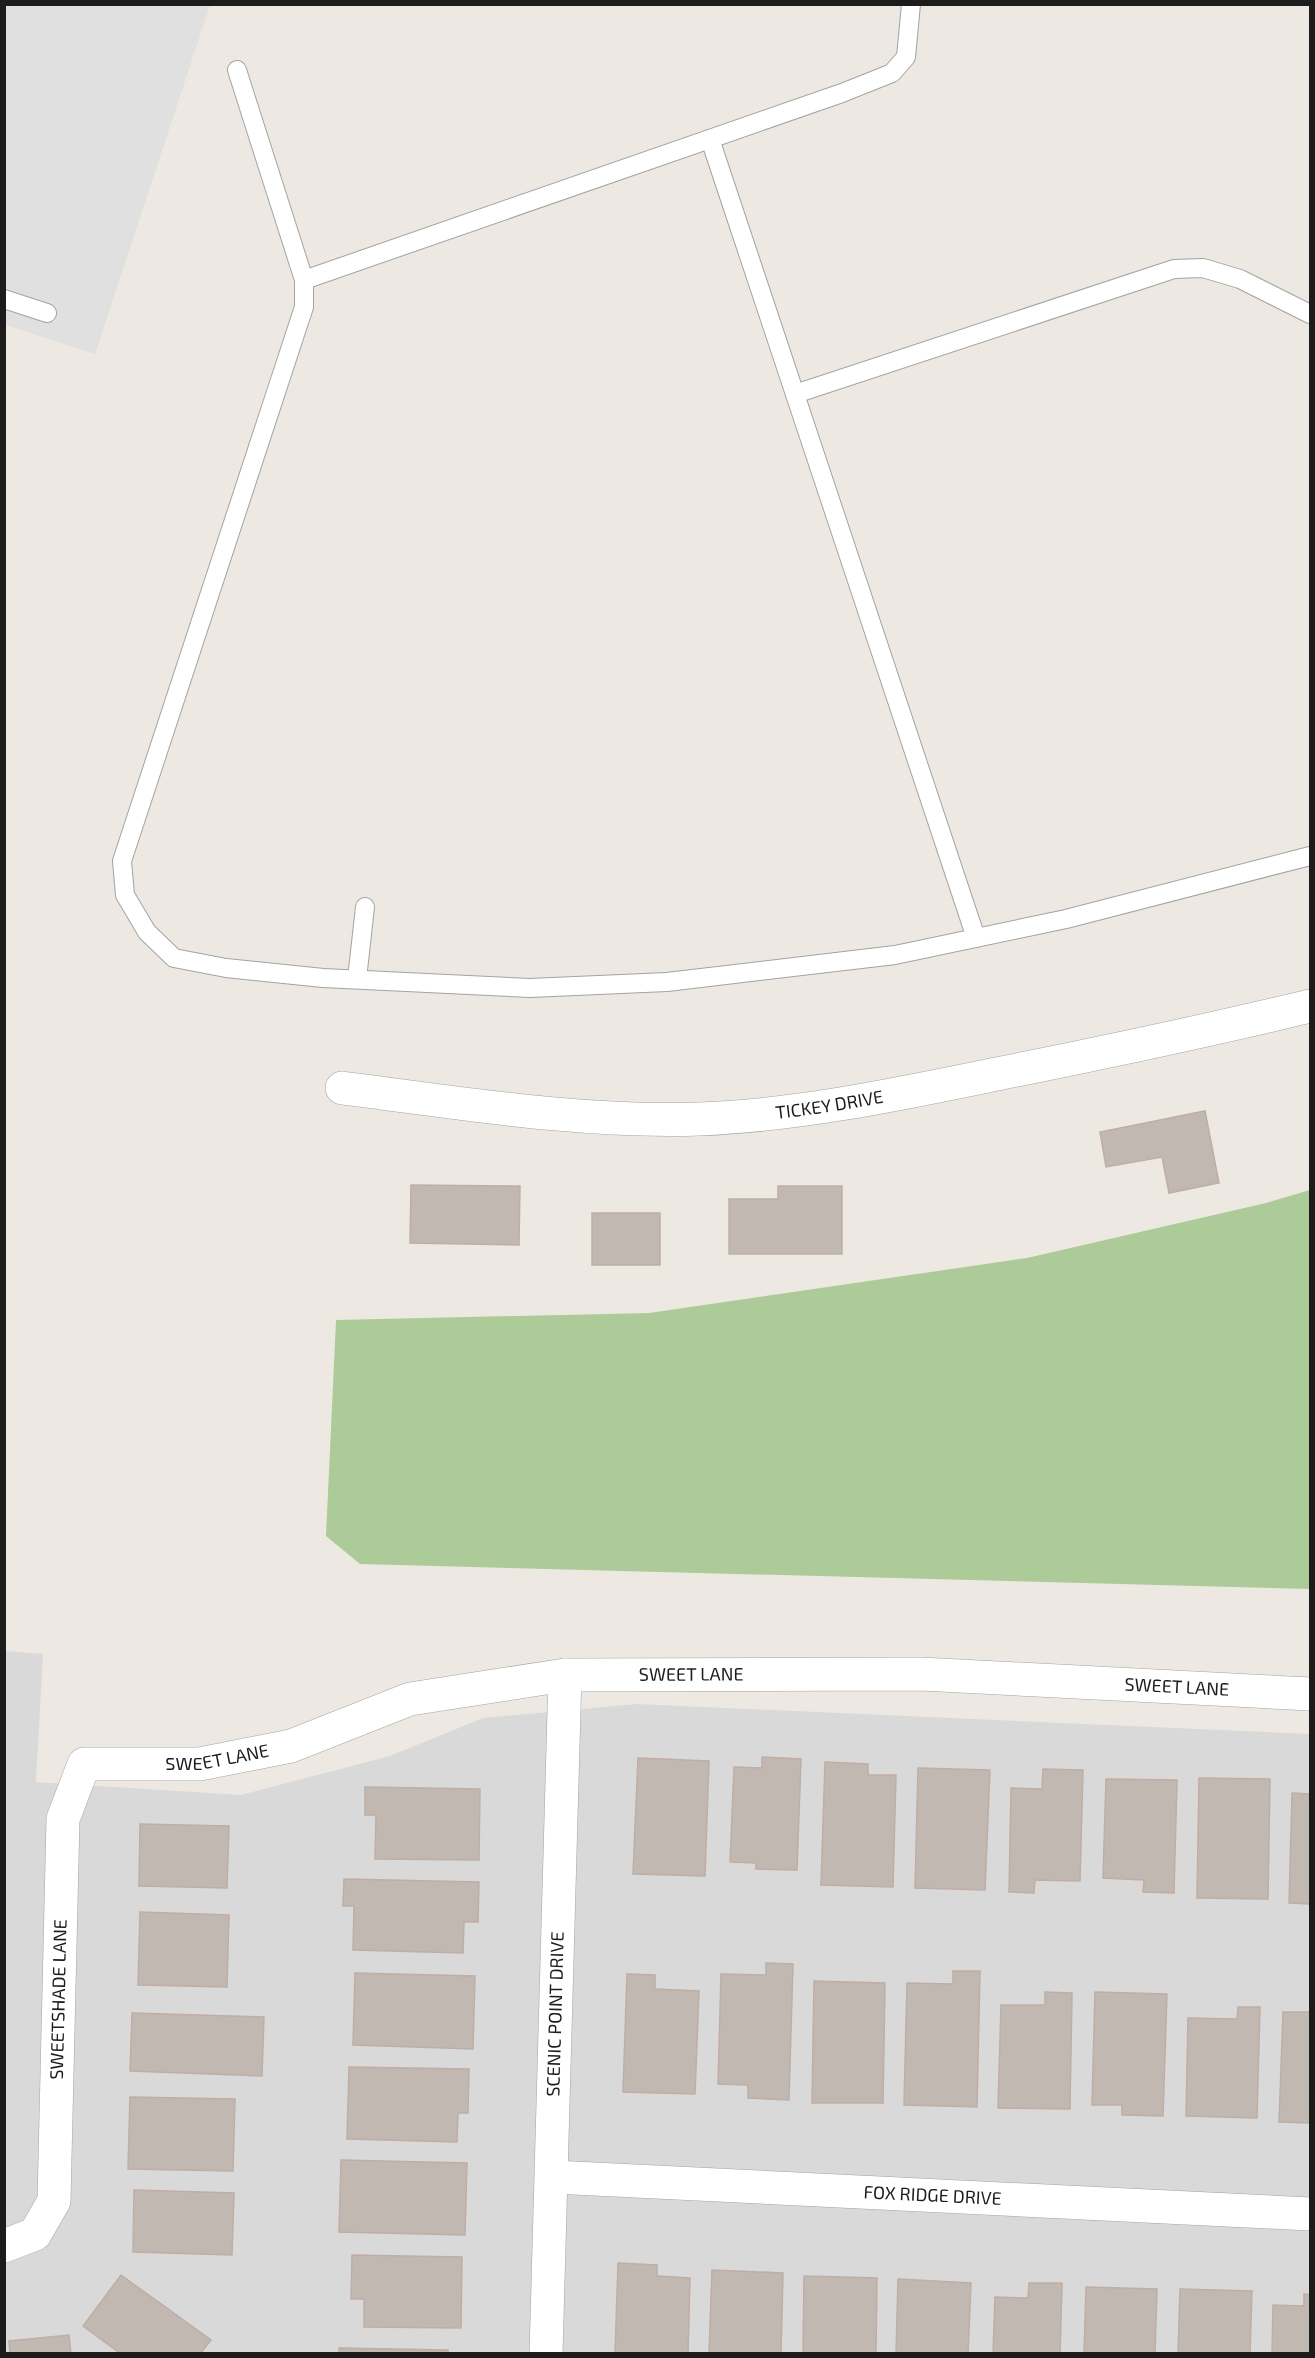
<svg xmlns="http://www.w3.org/2000/svg" width="1315" height="2358" viewBox="0 0 1315 2358" font-family="'Exo 2',sans-serif">
<style>
.residential{fill:#dad9d9}
.forest{fill:#accb98}
.parking{fill:#e0e0e0}
.building{fill:#c2b8b2;stroke:#beaea5;stroke-width:1.5}
.lines{fill:none;stroke-linecap:round;stroke-linejoin:round}
.service-casing{stroke:#a3a3a3;stroke-width:20}
.minor-casing{stroke:#a3a3a3;stroke-width:34}
.service{stroke:#fff;stroke-width:18}
.minor{stroke:#fff;stroke-width:33}
.labels{text-anchor:middle;stroke-width:5;stroke-linejoin:round;paint-order:stroke}
.street-label{font-size:18px;fill:#1c1c1c;stroke:#fff}
</style>
<rect width="100%" height="100%" fill="#ede9e2"/>
<path class="residential" d="M 4,1651 L 43,1654 L 36,1782 L 241,1795 L 390,1756 L 483,1718 L 637,1704 L 1310,1734 L 1310,2353 L 5,2353 Z"/>
<path class="forest" d="M 1310,1190 L 1310,1589 L 360,1564 L 326,1536 L 336,1320 L 649,1313 L 1027,1258 L 1266,1203 Z"/>
<path class="parking" d="M 5,5 L 210,5 L 95,354 L 5,325 Z"/>
<g class="building">
<path d="M 1205,1111 L 1219,1183 L 1169,1193 L 1162,1157 L 1106,1167 L 1100,1132 Z"/>
<path d="M 411,1185 L 520,1186 L 519,1245 L 410,1243 Z"/>
<path d="M 778,1186 L 842,1186 L 842,1254 L 729,1254 L 729,1199 L 778,1199 Z"/>
<rect x="592" y="1213" width="68" height="52"/>
<path d="M 762,1757 L 801,1759 L 797,1870 L 756,1869 L 756,1863 L 730,1862 L 734,1767 L 762,1768 Z"/>
<path d="M 638,1758 L 709,1761 L 705,1876 L 633,1874 Z"/>
<path d="M 825,1762 L 868,1764 L 868,1775 L 896,1775 L 893,1887 L 821,1885 Z"/>
<path d="M 918,1768 L 990,1770 L 985,1890 L 915,1888 Z"/>
<path d="M 1043,1769 L 1083,1770 L 1080,1881 L 1035,1880 L 1034,1893 L 1009,1892 L 1011,1788 L 1042,1789 Z"/>
<path d="M 1199,1778 L 1270,1779 L 1268,1899 L 1197,1898 Z"/>
<path d="M 1106,1779 L 1177,1780 L 1174,1893 L 1143,1892 L 1144,1880 L 1103,1878 Z"/>
<path d="M 365,1787 L 480,1789 L 479,1860 L 375,1859 L 376,1815 L 365,1815 Z"/>
<path d="M 1292,1793 L 1310,1794 L 1310,1904 L 1289,1903 Z"/>
<path d="M 140,1824 L 229,1826 L 227,1888 L 139,1886 Z"/>
<path d="M 344,1879 L 479,1882 L 478,1922 L 464,1922 L 463,1953 L 353,1950 L 354,1906 L 343,1906 Z"/>
<path d="M 140,1912 L 229,1915 L 227,1987 L 138,1985 Z"/>
<path d="M 766,1963 L 793,1964 L 789,2100 L 748,2098 L 748,2085 L 718,2084 L 721,1974 L 766,1975 Z"/>
<path d="M 953,1971 L 980,1971 L 977,2107 L 904,2105 L 907,1983 L 953,1984 Z"/>
<path d="M 355,1973 L 475,1976 L 473,2049 L 353,2045 Z"/>
<path d="M 627,1974 L 655,1975 L 655,1989 L 699,1991 L 695,2094 L 623,2092 Z"/>
<path d="M 814,1981 L 885,1983 L 883,2103 L 812,2103 Z"/>
<path d="M 1045,1992 L 1072,1993 L 1070,2109 L 998,2108 L 1001,2005 L 1045,2005 Z"/>
<path d="M 1095,1992 L 1167,1994 L 1163,2116 L 1122,2115 L 1122,2105 L 1092,2105 Z"/>
<path d="M 1238,2007 L 1260,2007 L 1257,2118 L 1186,2116 L 1188,2018 L 1237,2019 Z"/>
<path d="M 1283,2012 L 1310,2012 L 1310,2123 L 1279,2122 Z"/>
<path d="M 132,2013 L 264,2017 L 262,2076 L 130,2071 Z"/>
<path d="M 349,2067 L 469,2069 L 468,2113 L 458,2113 L 457,2142 L 347,2139 Z"/>
<path d="M 130,2097 L 235,2099 L 233,2171 L 128,2169 Z"/>
<path d="M 341,2160 L 467,2163 L 465,2235 L 339,2232 Z"/>
<path d="M 134,2190 L 234,2193 L 232,2255 L 133,2252 Z"/>
<path d="M 352,2255 L 462,2257 L 461,2328 L 364,2327 L 364,2299 L 351,2299 Z"/>
<path d="M 618,2263 L 657,2265 L 657,2276 L 690,2278 L 688,2354 L 615,2354 Z"/>
<path d="M 712,2270 L 783,2273 L 781,2354 L 709,2354 Z"/>
<path d="M 121,2275 L 211,2340 L 200,2354 L 121,2354 L 83,2326 Z"/>
<path d="M 804,2276 L 877,2278 L 876,2354 L 803,2354 Z"/>
<path d="M 898,2279 L 971,2283 L 968,2354 L 896,2354 Z"/>
<path d="M 1029,2283 L 1062,2283 L 1060,2354 L 993,2354 L 995,2297 L 1028,2298 Z"/>
<path d="M 1086,2287 L 1157,2289 L 1155,2354 L 1084,2354 Z"/>
<path d="M 1180,2289 L 1252,2291 L 1250,2354 L 1178,2354 Z"/>
<path d="M 1304,2294 L 1310,2295 L 1310,2354 L 1272,2354 L 1273,2305 L 1304,2306 Z"/>
<path d="M 69,2335 L 71,2354 L 10,2354 L 9,2341 Z"/>
<path d="M 339,2348 L 448,2350 L 448,2354 L 339,2354 Z"/>
</g>
<g class="lines">
<g class="service-casing">
<g id="service">
<path d="M 237,70 L 304,280 L 842,93 L 892,73 L 906,57 L 911,4"/>
<path d="M 710,139 L 976,938"/>
<path d="M 304,280 L 304,307 L 122,861 L 125,895 L 147,932 L 174,958 L 226,968 L 323,978 L 530,988 L 667,982 L 895,955 L 1066,919 L 1310,856"/>
<path d="M 4,299 L 47,313"/>
<path d="M 795,394 L 1174,269 L 1203,268 L 1240,279 L 1310,314"/>
<path d="M 357,979 L 365,907"/>
</g>
</g>
<g class="minor-casing">
<g id="minor">
<path id="s1" d="M 342,1088 C 461,1103 580,1123 700,1119 C 801,1115 899,1094 997,1074 C 1102,1053 1206,1031 1310,1006"/>
<path id="s2" d="M 553,2177 L 1310,2214"/>
<path id="s3" d="M 4,2246 L 35,2234 L 54,2201 L 63,1819 L 84,1764 L 200,1764 L 291,1746 L 410,1699 L 565,1675 L 921,1674 L 1310,1694"/>
<path id="s4" d="M 546,2354 L 565,1675"/>
</g>
</g>
<use href="#service" class="service"/>
<use href="#minor" class="minor"/>
</g>
<g class="labels">
<g class="street-label">
<text dy="6" stroke="none"><textPath href="#s1" startOffset="490">TICKEY DRIVE</textPath></text>
<text dy="6" stroke="none"><textPath href="#s3" startOffset="1132">SWEET LANE</textPath></text>
<text dy="6" stroke="none"><textPath href="#s3" startOffset="1618">SWEET LANE</textPath></text>
<text dy="6" stroke="none"><textPath href="#s3" startOffset="646">SWEET LANE</textPath></text>
<text dy="6" stroke="none"><textPath href="#s3" startOffset="273">SWEETSHADE LANE</textPath></text>
<text dy="6" stroke="none"><textPath href="#s4" startOffset="340">SCENIC POINT DRIVE</textPath></text>
<text dy="6" stroke="none"><textPath href="#s2" startOffset="380">FOX RIDGE DRIVE</textPath></text>
</g>
</g>
<rect width="1315" height="2358" fill="none" stroke="#1c1c1c" stroke-width="12"/>
</svg>
